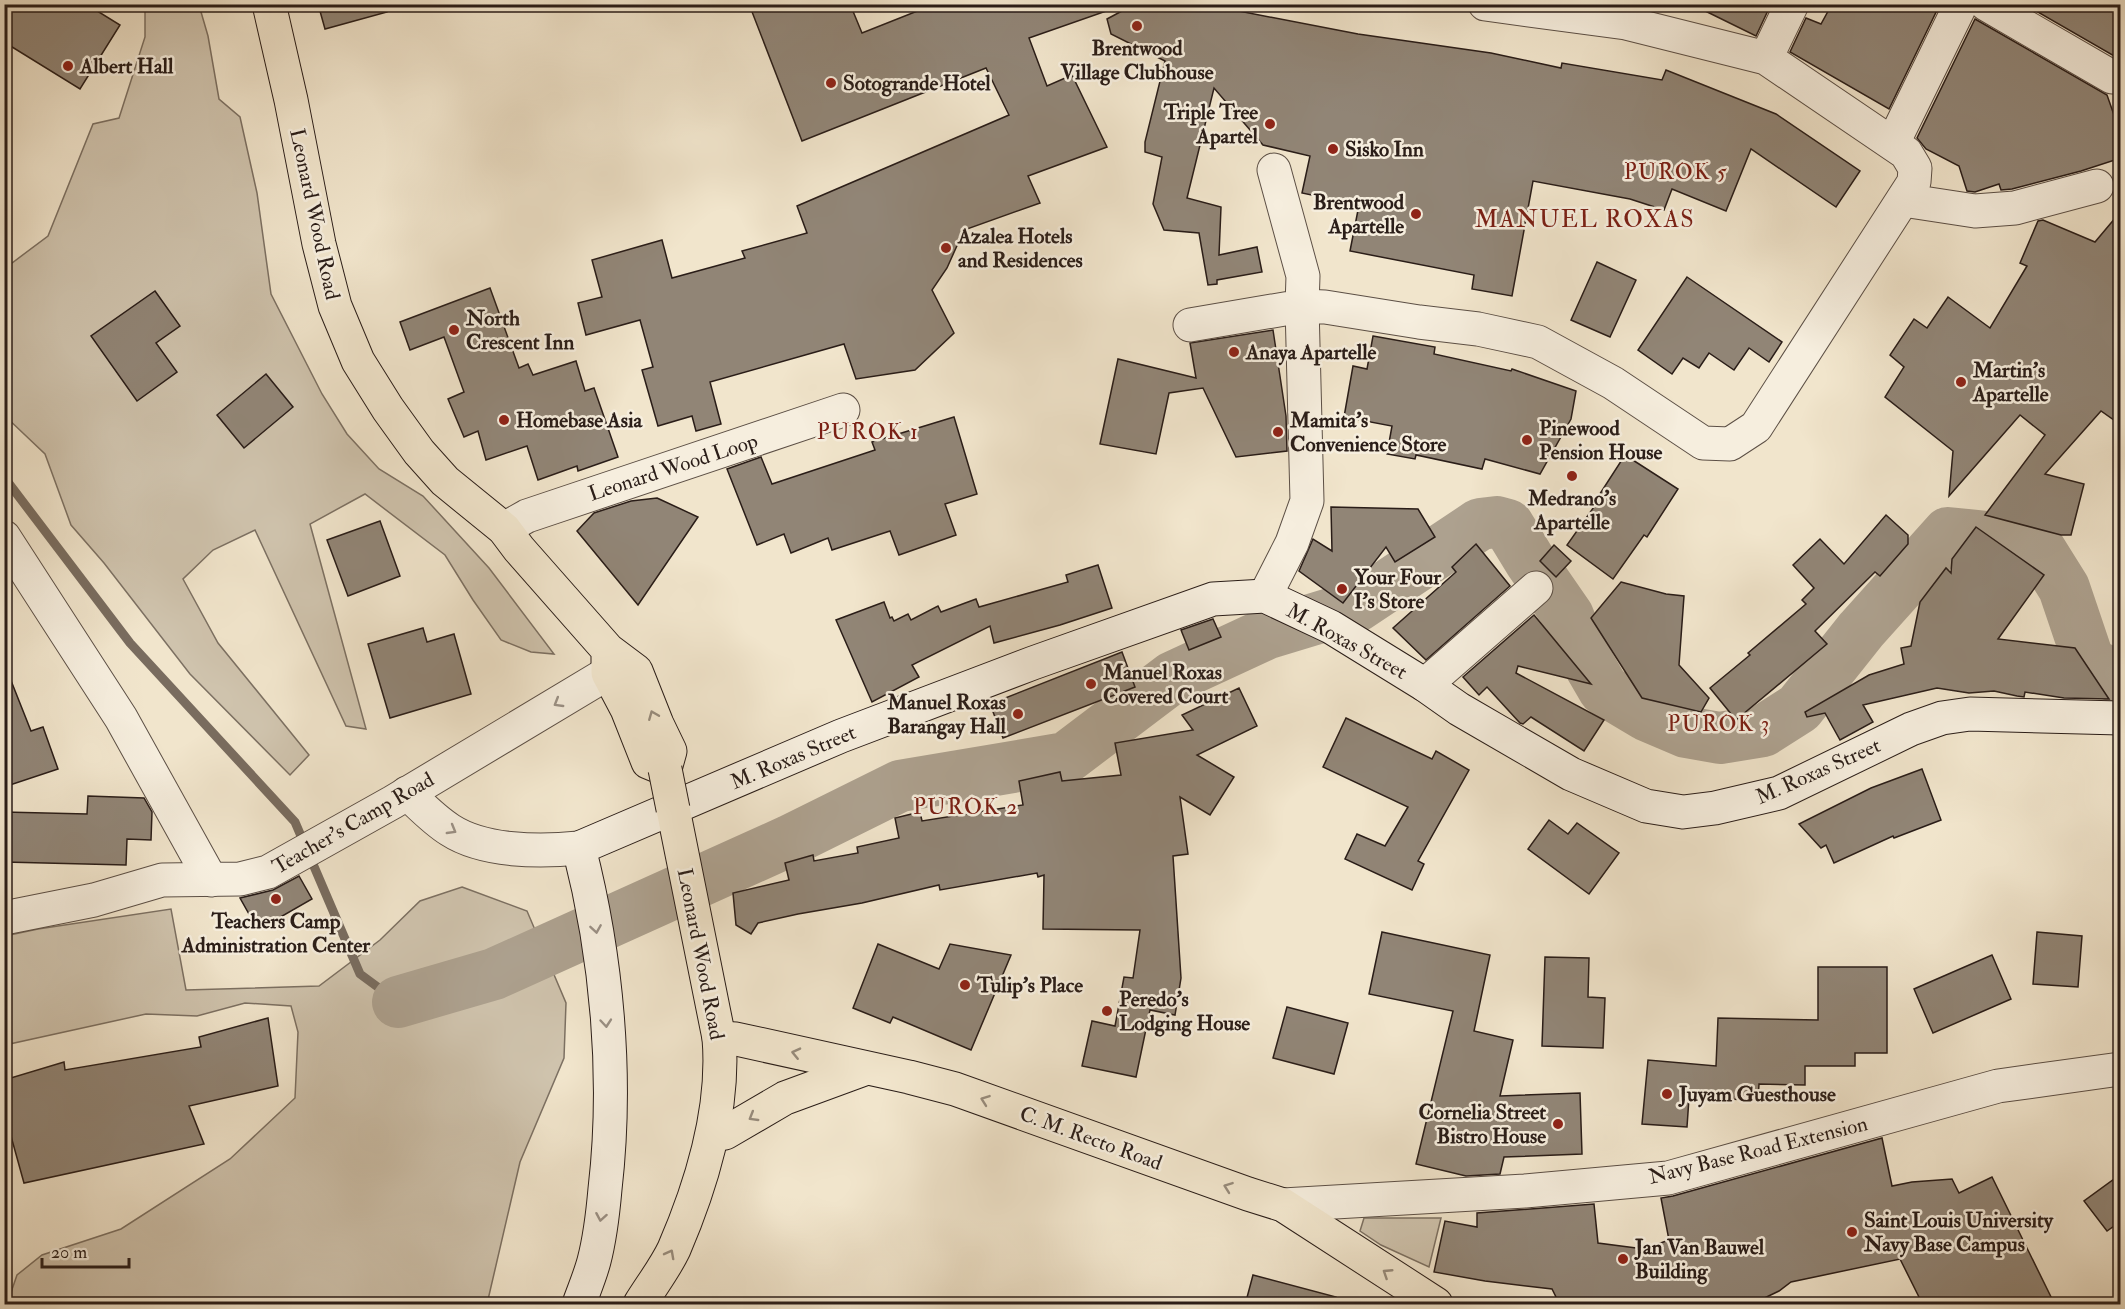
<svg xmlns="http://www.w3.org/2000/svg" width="2125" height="1309" viewBox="0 0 2125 1309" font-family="'IM FELL Double Pica',serif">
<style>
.green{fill:#cfc3ad;stroke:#7c7062;stroke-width:1.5}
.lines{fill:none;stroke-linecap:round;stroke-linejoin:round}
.stream{stroke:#796c5f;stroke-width:9}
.river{stroke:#ada18f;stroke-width:52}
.building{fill:#918576;stroke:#2a1d18;stroke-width:1.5}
.minor-casing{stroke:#5c4f45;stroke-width:35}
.secondary-casing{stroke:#2a1d18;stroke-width:35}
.primary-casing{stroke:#2a1d18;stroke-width:35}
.minor{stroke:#f6eede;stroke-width:33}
.secondary{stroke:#f6eede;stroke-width:33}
.primary{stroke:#f1e5cc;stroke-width:33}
.primary-bridge-casing{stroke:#2a1d18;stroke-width:35;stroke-linecap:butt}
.primary-bridge{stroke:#f1e5cc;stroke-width:33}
.oneway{stroke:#9a9085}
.oneway2{stroke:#978b7b}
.poi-dot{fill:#8f2418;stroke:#f6eede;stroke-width:2}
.labels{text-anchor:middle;stroke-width:5;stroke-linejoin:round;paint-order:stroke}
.poi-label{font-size:21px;font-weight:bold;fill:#2a1d18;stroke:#f6eede;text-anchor:start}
.street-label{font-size:21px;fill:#2a1d18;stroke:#f6eede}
.neighbourhood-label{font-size:22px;letter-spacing:1.5px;fill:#7a1f14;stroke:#f6eede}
.quarter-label{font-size:24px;letter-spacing:1.5px;fill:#7a1f14;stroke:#f6eede}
</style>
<rect width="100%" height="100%" fill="#f1e5cc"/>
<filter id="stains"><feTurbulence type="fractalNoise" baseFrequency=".00333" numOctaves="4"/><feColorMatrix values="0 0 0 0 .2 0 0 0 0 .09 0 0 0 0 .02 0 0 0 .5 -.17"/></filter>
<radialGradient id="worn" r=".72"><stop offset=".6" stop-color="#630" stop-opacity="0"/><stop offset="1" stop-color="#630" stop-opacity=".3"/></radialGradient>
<g class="green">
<path d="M 145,5 L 199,5 L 208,36 L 219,99 L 240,117 L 257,193 L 271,294 L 322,394 L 347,434 L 379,469 L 423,496 L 489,568 L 554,654 L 531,652 L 501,640 L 473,600 L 445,555 L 365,494 L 310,524 L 366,729 L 346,726 L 255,530 L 213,550 L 183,579 L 218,643 L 309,755 L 290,775 L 190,674 L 104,563 L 71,525 L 45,454 L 5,416 L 4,267 L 8,266 L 48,236 L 93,124 L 119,118 L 145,37 Z"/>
<path d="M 462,887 L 527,911 L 566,1003 L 564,1058 L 520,1162 L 487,1304 L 7,1304 L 17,1275 L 42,1255 L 121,1229 L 230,1159 L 295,1098 L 298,1032 L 291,1006 L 245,1003 L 197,1016 L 146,1014 L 5,1045 L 5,936 L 38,929 L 171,909 L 186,990 L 319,986 L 380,940 L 420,901 Z"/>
<path d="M 1364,1218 L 1441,1218 L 1429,1267 L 1381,1245 L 1360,1231 Z"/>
</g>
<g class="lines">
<path class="stream" d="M 4,477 L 130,643 L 295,822 L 360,974 L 398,1002"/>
<path class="river" d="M 398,1002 L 494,974 L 789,841 L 900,786 L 1066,758 L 1173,677 L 1268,633 L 1357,606 L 1480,524 L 1497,522 L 1508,525 L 1530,561 L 1568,616 L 1583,654 L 1604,690 L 1646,715 L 1686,732 L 1720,738 L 1763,731 L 1799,708 L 1861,630 L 1948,533 L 2007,539 L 2039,548 L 2064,588 L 2089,662 L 2120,679"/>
</g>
<g class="building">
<path d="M 4,4 L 86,4 L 120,25 L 80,89 L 4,42 Z"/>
<path d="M 318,4 L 386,4 L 387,12 L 325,29 Z"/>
<path d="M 749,4 L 850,4 L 862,33 L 935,4 L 1115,4 L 1115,8 L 1029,38 L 1047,86 L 1072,75 L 1107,147 L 1028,176 L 1040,203 L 964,230 L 947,268 L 932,290 L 954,333 L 915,370 L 856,379 L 844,344 L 710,382 L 721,424 L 696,431 L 692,416 L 658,426 L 642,370 L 653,367 L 640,320 L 586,335 L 578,303 L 602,297 L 592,260 L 662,240 L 672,278 L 745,258 L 742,251 L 807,233 L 797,206 L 1009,115 L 986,68 L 802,141 Z"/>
<path d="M 1135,4 L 1219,4 L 1218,7 L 1358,34 L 1491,53 L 1561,68 L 1562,63 L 1662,80 L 1666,70 L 1776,114 L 1860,171 L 1836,207 L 1751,149 L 1726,211 L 1672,189 L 1664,210 L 1630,199 L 1533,181 L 1512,296 L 1472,289 L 1474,275 L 1350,251 L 1359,205 L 1302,193 L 1310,156 L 1263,145 L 1214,88 L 1187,198 L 1221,207 L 1219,255 L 1257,247 L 1262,272 L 1217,280 L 1217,284 L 1208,285 L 1199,233 L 1164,230 L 1153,204 L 1162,157 L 1145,152 L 1145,142 L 1165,61 L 1111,34 L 1107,19 Z"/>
<path d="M 1691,4 L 1771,4 L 1756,36 Z"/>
<path d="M 1832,4 L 1940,4 L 1889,109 L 1790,52 L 1806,18 L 1821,24 Z"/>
<path d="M 2024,4 L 2121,4 L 2121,60 Z"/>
<path d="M 1975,19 L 2107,95 L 2121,135 L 2121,158 L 2081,171 L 2012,189 L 2001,190 L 1999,184 L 1975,192 L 1967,191 L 1959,166 L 1926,149 L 1917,138 Z"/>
<path d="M 2121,211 L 2121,425 L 2101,411 L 2045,474 L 2084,484 L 2071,535 L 2061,535 L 1985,515 L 2045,435 L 2020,415 L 1949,496 L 1953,451 L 1885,397 L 1904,367 L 1890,355 L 1914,319 L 1927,328 L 1948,297 L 1990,328 L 2027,266 L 2020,263 L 2038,221 L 2043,220 L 2095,242 Z"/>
<path d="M 1597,262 L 1636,280 L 1610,337 L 1571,320 Z"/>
<path d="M 1687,277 L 1782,342 L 1769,362 L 1749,348 L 1734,370 L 1709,353 L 1699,368 L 1683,358 L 1672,374 L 1638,350 Z"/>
<path d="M 490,288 L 519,368 L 528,364 L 533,375 L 576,361 L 585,391 L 594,388 L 618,457 L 578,471 L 577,466 L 538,480 L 527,446 L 486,460 L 478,431 L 464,437 L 448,399 L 464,392 L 444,337 L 410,350 L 400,322 Z"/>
<path d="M 155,291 L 180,326 L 156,343 L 177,372 L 137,401 L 91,336 Z"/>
<path d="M 1273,330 L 1286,416 L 1287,451 L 1236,457 L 1203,388 L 1169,393 L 1156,454 L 1100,444 L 1118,359 L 1196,378 L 1190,343 Z"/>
<path d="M 1373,336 L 1435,347 L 1434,354 L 1511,371 L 1512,369 L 1576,391 L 1571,419 L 1540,474 L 1485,459 L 1482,469 L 1416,455 L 1415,459 L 1387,454 L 1392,426 L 1344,417 L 1353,366 L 1367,369 Z"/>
<path d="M 266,374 L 293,407 L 244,448 L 217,415 Z"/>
<path d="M 954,417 L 977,494 L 945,504 L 956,535 L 899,555 L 890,531 L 832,550 L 828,538 L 791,553 L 784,534 L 757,545 L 727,469 L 761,457 L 772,484 L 875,450 L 872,442 Z"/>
<path d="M 1625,455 L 1678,489 L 1647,537 L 1644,535 L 1613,579 L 1567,545 L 1596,504 L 1594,503 Z"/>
<path d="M 657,498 L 698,517 L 638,605 L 577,531 L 594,513 L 631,501 Z"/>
<path d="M 1331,507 L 1418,509 L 1435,537 L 1395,562 L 1386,547 L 1343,603 L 1299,571 L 1313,539 L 1332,551 Z"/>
<path d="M 1886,515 L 1908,535 L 1908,544 L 1880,576 L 1875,572 L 1815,631 L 1827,644 L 1736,720 L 1710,688 L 1750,655 L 1748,653 L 1806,604 L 1802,600 L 1814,588 L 1793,565 L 1820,539 L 1844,564 Z"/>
<path d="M 380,521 L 400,576 L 348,596 L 327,540 Z"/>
<path d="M 1976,527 L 2044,575 L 1998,639 L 2075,648 L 2109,699 L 2064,698 L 2025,692 L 2024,697 L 2017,696 L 1994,691 L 1969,693 L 1937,688 L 1863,705 L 1873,722 L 1840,740 L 1825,713 L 1807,717 L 1805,712 L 1869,675 L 1904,664 L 1901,648 L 1911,646 L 1920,602 L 1946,568 L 1951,573 L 1952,559 Z"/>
<path d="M 1476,544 L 1510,586 L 1426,660 L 1393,628 L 1456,572 L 1452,567 Z"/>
<path d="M 1554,545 L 1571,561 L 1556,577 L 1540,561 Z"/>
<path d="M 1098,565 L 1112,608 L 1060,625 L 994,643 L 990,626 L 912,665 L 919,677 L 872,702 L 836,620 L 884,602 L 890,618 L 892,617 L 894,621 L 908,614 L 911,620 L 938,606 L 941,612 L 976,599 L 979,607 L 1068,582 L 1066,575 Z"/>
<path d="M 1621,582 L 1666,594 L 1684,596 L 1679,665 L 1709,698 L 1701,712 L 1642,698 L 1591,618 Z"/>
<path d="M 1534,615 L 1591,684 L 1518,666 L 1516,673 L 1604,720 L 1584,751 L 1531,717 L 1523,724 L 1520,723 L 1487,687 L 1479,695 L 1463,677 Z"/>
<path d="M 1213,619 L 1221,637 L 1189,650 L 1181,630 Z"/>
<path d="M 423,628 L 427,642 L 454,634 L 471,694 L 390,718 L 368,644 Z"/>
<path d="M 1122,652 L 1135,687 L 1003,738 L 990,704 Z"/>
<path d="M 4,668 L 6,668 L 31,731 L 43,727 L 58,769 L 4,787 Z"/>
<path d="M 1239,688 L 1257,726 L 1197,755 L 1234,777 L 1210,815 L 1180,797 L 1188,854 L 1173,856 L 1181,978 L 1175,1015 L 1150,1010 L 1136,1077 L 1082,1066 L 1092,1021 L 1115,1026 L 1124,977 L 1133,978 L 1140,930 L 1043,929 L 1044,875 L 1038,877 L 1037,873 L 940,890 L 939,885 L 862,903 L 798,914 L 758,923 L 751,934 L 736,925 L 733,893 L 789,880 L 785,863 L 813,855 L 814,861 L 858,853 L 857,847 L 899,838 L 895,818 L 920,812 L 922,821 L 1023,805 L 1019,781 L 1060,772 L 1062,781 L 1121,775 L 1115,743 L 1193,730 L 1182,715 Z"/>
<path d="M 1346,718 L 1432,759 L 1436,751 L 1469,770 L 1418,861 L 1424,864 L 1412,890 L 1345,859 L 1357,834 L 1385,846 L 1408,807 L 1323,767 Z"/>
<path d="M 1922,769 L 1941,820 L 1894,838 L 1893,836 L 1834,863 L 1826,845 L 1821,848 L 1799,824 L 1871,788 Z"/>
<path d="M 88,796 L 144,798 L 152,812 L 151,840 L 127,839 L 126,865 L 4,862 L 4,812 L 87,814 Z"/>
<path d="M 1549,820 L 1568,834 L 1577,823 L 1619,853 L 1589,894 L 1528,849 Z"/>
<path d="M 299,876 L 312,899 L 258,930 L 240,898 L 273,890 Z"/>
<path d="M 1382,932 L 1490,955 L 1474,1031 L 1513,1040 L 1500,1096 L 1580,1093 L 1582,1154 L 1504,1157 L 1500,1174 L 1466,1176 L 1416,1164 L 1453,1011 L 1369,994 Z"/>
<path d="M 2037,932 L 2082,936 L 2078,987 L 2033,984 Z"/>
<path d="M 878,944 L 939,969 L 950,944 L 1011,955 L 971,1050 L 893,1017 L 890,1023 L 853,1008 Z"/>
<path d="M 1992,955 L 2011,999 L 1933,1033 L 1914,989 Z"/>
<path d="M 1545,957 L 1589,958 L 1588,997 L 1605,998 L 1603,1048 L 1542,1046 Z"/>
<path d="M 1818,967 L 1887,967 L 1887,1053 L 1855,1053 L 1855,1066 L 1805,1066 L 1805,1085 L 1759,1084 L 1758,1100 L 1689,1098 L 1687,1127 L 1642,1124 L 1648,1060 L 1716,1066 L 1718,1018 L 1818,1020 Z"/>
<path d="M 1287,1007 L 1348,1023 L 1334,1074 L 1273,1058 Z"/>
<path d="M 268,1018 L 278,1086 L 189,1106 L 204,1144 L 24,1183 L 4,1111 L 4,1080 L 64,1062 L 65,1070 L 201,1047 L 199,1037 Z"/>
<path d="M 1882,1138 L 1892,1186 L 1912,1182 L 1952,1179 L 1959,1193 L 1992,1177 L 2055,1305 L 1923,1305 L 1900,1259 L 1791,1282 L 1779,1291 L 1750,1305 L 1560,1305 L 1552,1289 L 1485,1281 L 1434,1272 L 1445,1221 L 1477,1227 L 1477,1213 L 1594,1204 L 1598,1243 L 1644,1249 L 1669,1240 L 1661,1198 L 1673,1196 Z"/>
<path d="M 2121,1174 L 2121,1221 L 2107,1231 L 2084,1201 Z"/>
<path d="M 1253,1275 L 1336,1297 L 1335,1305 L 1245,1305 Z"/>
</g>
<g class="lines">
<g class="minor-casing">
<g id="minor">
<path d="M 1986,4 L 2112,77"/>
<path d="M 1766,58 L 1792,4"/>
<path d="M 1893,143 L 1961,4"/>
<path d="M 1903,200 L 1975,211 L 2015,208 L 2097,186"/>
<path d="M 1190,325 L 1302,306 L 1303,276 L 1274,170"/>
<path d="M 504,529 L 527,516 L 843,410"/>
<path d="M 4,537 L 121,718 L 211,880"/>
<path d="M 1265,596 L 1292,543 L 1307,501 L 1302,306 L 1325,307 L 1419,322 L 1478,329 L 1538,342 L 1613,383 L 1703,443 L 1730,444 L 1756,427 L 1914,182 L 1915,168 L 1906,153 L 1766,58 L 1626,23 L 1485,4"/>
<path d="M 1425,685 L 1536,588"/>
<path d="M 407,793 C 421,806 434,820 450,830 C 484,852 540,852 579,848"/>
<path d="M 4,918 L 94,900 L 162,880 L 240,879 L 268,872 L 393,802 L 608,673"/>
<path d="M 1283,1205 L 1525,1191 L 1668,1178 L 1998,1086 L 2120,1069"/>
</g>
</g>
<g class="secondary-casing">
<path id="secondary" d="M 579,1304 C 584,1290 590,1276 594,1261 C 600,1238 603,1212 605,1189 C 618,1077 607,957 579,848 L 841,736 L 1033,663 L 1213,599 L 1265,596 L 1331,627 L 1425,685 L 1459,709 L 1571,774 L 1646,806 L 1683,812 L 1715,808 L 1779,793 L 1911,729 L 1942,718 L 1970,714 L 2120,718"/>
</g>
<g class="primary-casing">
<g id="primary">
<path d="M 269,4 L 291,100 L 319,244 L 335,306 L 358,361 L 388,409 L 419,452 L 445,481 L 504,529 L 519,549 L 608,650 L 636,671 L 657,724 L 670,751 L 665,769 L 648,762 L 627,709 L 608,673 L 608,650"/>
<path d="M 719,1038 L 736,1039 L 909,1077 L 955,1089 L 1248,1194 L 1283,1205 L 1436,1304"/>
<path d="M 713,1135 L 725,1133 L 785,1098 L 864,1069"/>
<path d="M 640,1304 C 651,1286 665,1268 674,1249 C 702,1184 725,1109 719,1038 L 673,809"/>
</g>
</g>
<use href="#minor" class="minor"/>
<use href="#secondary" class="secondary"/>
<use href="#primary" class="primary"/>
<g class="primary-bridge-casing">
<path id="primary-bridge" d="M 665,769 L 673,809"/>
</g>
<use href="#primary-bridge" class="primary-bridge"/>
</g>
<defs><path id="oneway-chevron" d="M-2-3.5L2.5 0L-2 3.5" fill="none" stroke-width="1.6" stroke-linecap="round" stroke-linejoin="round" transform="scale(1.5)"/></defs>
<g class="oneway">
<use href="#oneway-chevron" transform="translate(558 703) rotate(149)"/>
<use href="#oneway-chevron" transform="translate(452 830) rotate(30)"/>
<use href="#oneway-chevron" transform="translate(596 929) rotate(81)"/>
<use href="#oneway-chevron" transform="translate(606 1023) rotate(85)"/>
<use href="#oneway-chevron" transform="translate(601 1217) rotate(100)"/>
</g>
<g class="oneway2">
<use href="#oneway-chevron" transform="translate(653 715) rotate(-112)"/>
<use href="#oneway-chevron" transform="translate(796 1053) rotate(-167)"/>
<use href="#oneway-chevron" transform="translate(985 1100) rotate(-160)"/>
<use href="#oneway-chevron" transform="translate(753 1117) rotate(149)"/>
<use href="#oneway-chevron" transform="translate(1228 1187) rotate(-160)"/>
<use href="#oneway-chevron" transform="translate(670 1254) rotate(-62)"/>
<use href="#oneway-chevron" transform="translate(1387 1273) rotate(-147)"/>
</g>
<g class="poi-dot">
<circle cx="1137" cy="26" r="6"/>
<circle cx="68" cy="66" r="6"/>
<circle cx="831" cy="83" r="6"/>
<circle cx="1270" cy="124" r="6"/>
<circle cx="1333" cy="149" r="6"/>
<circle cx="1416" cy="214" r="6"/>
<circle cx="946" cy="248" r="6"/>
<circle cx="454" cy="330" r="6"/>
<circle cx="1234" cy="352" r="6"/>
<circle cx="1961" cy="382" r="6"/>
<circle cx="504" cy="420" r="6"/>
<circle cx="1278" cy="432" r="6"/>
<circle cx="1527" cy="440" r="6"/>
<circle cx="1572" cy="476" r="6"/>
<circle cx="1342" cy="589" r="6"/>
<circle cx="1091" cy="684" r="6"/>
<circle cx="1018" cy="714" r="6"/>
<circle cx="276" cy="899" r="6"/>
<circle cx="965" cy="985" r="6"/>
<circle cx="1107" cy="1011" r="6"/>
<circle cx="1667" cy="1094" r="6"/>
<circle cx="1558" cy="1124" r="6"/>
<circle cx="1852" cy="1232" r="6"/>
<circle cx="1623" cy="1259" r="6"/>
</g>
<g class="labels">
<g class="poi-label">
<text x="1137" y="55" text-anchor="middle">Brentwood<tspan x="1137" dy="24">Village Clubhouse</tspan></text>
<text x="80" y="73">Albert Hall</text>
<text x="843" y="90">Sotogrande Hotel</text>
<text x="1258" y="119" text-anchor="end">Triple Tree<tspan x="1258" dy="24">Apartel</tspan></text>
<text x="1345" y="156">Sisko Inn</text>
<text x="1404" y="209" text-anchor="end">Brentwood<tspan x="1404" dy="24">Apartelle</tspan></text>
<text x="958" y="243">Azalea Hotels<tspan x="958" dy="24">and Residences</tspan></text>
<text x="466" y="325">North<tspan x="466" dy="24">Crescent Inn</tspan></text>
<text x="1246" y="359">Anaya Apartelle</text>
<text x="1973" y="377">Martin's<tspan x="1973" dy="24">Apartelle</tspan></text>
<text x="516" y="427">Homebase Asia</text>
<text x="1290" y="427">Mamita's<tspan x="1290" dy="24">Convenience Store</tspan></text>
<text x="1539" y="435">Pinewood<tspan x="1539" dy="24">Pension House</tspan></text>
<text x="1572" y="505" text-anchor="middle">Medrano's<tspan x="1572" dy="24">Apartelle</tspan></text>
<text x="1354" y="584">Your Four<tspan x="1354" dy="24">I's Store</tspan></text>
<text x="1103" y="679">Manuel Roxas<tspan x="1103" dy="24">Covered Court</tspan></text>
<text x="1006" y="709" text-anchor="end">Manuel Roxas<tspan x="1006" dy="24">Barangay Hall</tspan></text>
<text x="276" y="928" text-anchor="middle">Teachers Camp<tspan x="276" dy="24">Administration Center</tspan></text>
<text x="977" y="992">Tulip's Place</text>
<text x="1119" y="1006">Peredo's<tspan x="1119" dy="24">Lodging House</tspan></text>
<text x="1679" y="1101">Juyam Guesthouse</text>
<text x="1546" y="1119" text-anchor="end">Cornelia Street<tspan x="1546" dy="24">Bistro House</tspan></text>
<text x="1864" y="1227">Saint Louis University<tspan x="1864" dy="24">Navy Base Campus</tspan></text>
<text x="1635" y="1254">Jan Van Bauwel<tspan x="1635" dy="24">Building</tspan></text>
</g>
<g class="street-label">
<text transform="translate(315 214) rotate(78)" y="7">Leonard Wood Road</text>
<text transform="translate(673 467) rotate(-18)" y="7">Leonard Wood Loop</text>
<text transform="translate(1347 641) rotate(29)" y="7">M. Roxas Street</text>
<text transform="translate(793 757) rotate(-23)" y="7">M. Roxas Street</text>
<text transform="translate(1818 771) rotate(-24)" y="7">M. Roxas Street</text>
<text transform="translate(353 823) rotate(-30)" y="7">Teacher's Camp Road</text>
<text transform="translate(701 954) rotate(79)" y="7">Leonard Wood Road</text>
<text transform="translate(1091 1138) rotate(20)" y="7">C. M. Recto Road</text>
<text transform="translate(1758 1150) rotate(-14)" y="7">Navy Base Road Extension</text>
</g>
<g class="neighbourhood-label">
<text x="1676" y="179">PUROK 5</text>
<text x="868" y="439">PUROK 1</text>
<text x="1719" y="731">PUROK 3</text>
<text x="966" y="814">PUROK 2</text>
</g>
<g class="quarter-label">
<text x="1585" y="227">MANUEL ROXAS</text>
</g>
</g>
<rect width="2125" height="1309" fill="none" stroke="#f1e5cc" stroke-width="24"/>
<rect x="6" y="6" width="2113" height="1297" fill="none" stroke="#2a1d18" stroke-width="3"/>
<rect x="12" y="12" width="2101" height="1285" fill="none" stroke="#2a1d18" stroke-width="1.5"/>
<path d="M42 1258v9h87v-9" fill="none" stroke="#2a1d18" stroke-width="3"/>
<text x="51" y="1258" font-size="18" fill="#2a1d18" stroke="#f6eede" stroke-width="4.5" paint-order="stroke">20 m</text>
<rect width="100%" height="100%" filter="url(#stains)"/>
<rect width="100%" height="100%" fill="url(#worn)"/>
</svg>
